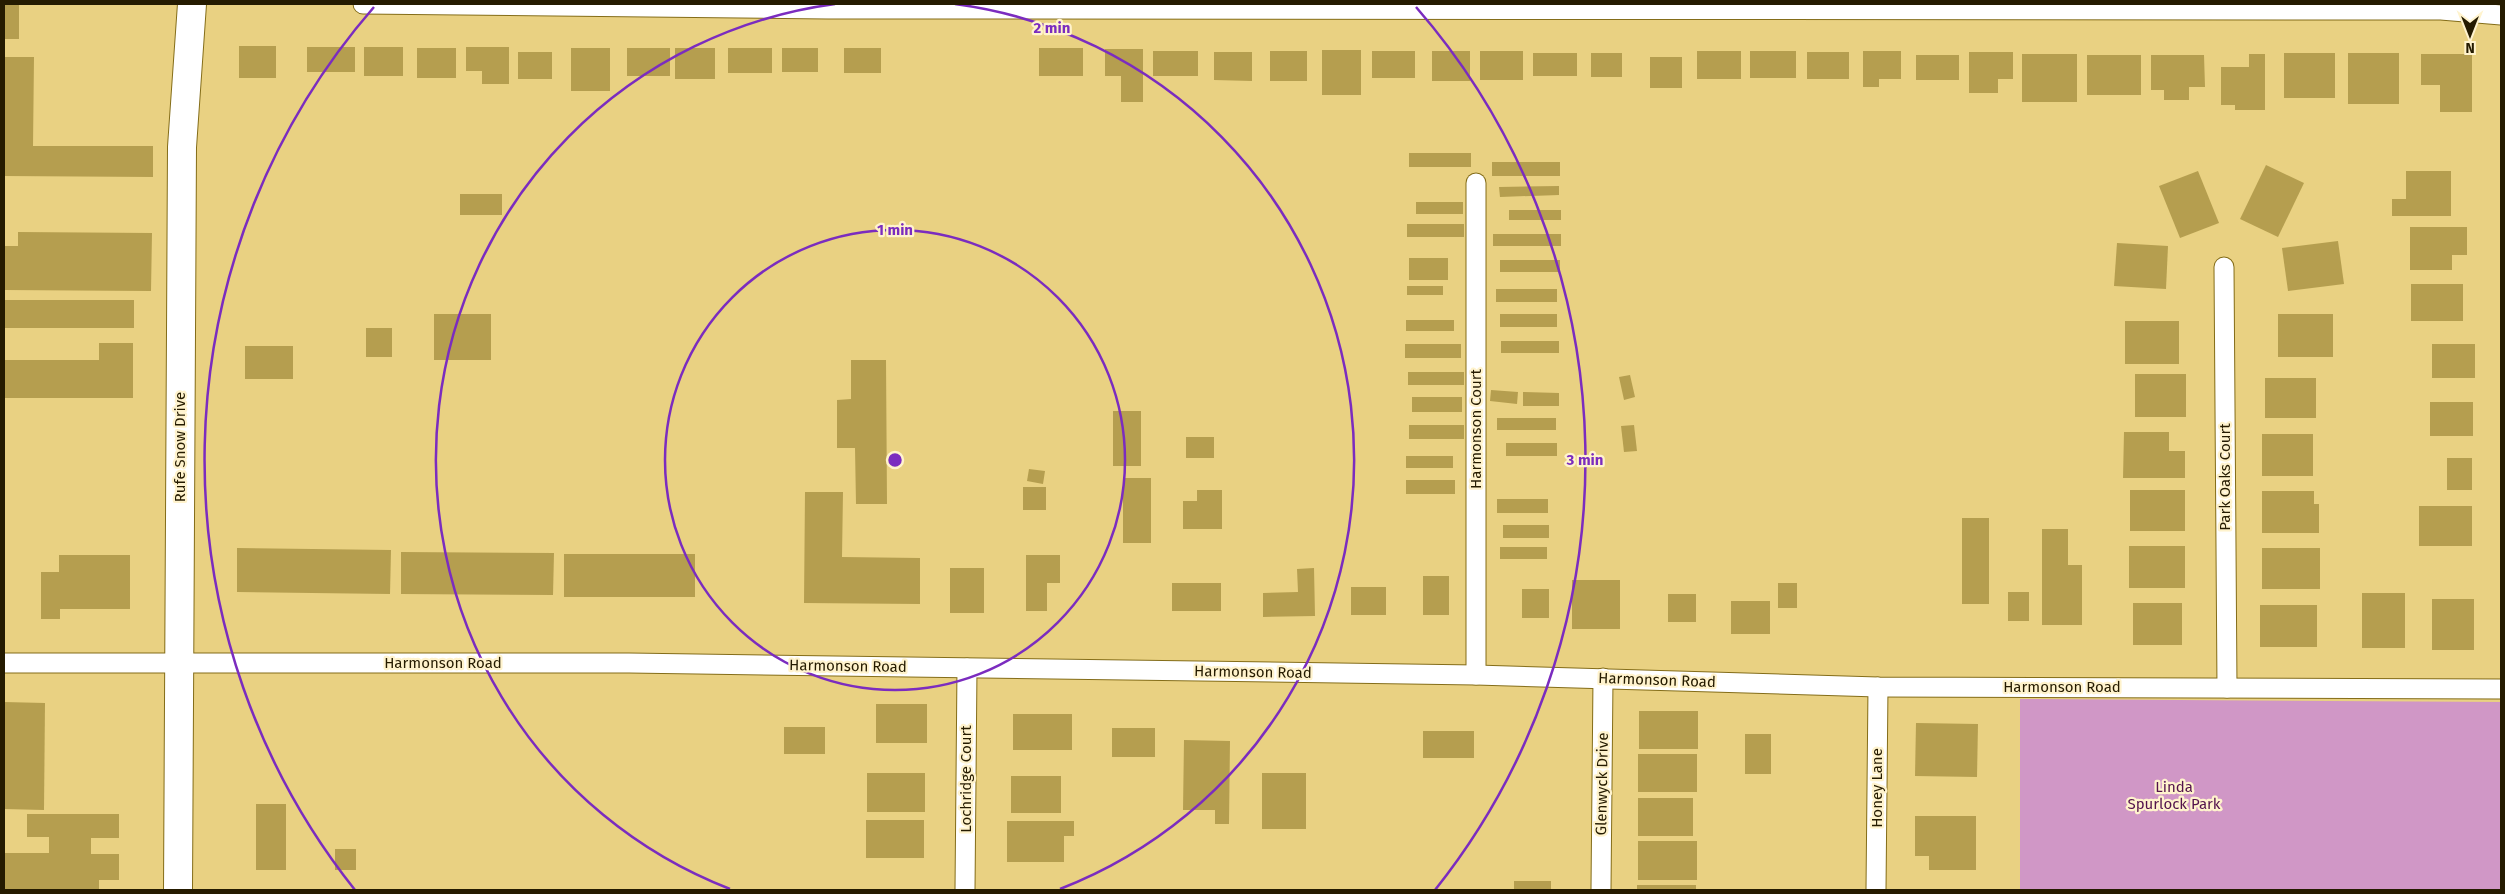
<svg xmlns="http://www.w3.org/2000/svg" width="2505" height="894" viewBox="0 0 2505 894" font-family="'Fira Sans',sans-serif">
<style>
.green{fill:#d097c6}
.building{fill:#b59e4f}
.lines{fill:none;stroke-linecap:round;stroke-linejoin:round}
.street-casing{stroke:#846d19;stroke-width:21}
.secondary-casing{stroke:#846d19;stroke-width:30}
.street{stroke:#fff;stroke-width:19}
.secondary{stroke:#fff;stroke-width:28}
.ring{fill:none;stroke:#7b2cbf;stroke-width:2.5}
.labels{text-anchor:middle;stroke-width:4.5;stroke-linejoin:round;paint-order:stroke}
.street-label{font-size:15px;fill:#251b00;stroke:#fff3cd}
.park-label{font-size:15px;fill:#53124c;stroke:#fff3cd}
.centre{fill:#7b2cbf;stroke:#fff3cd;stroke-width:2.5}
.ring-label{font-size:15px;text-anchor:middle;font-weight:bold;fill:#7b2cbf;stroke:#fff3cd;stroke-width:4.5;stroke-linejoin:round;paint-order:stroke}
</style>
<rect width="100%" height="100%" fill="#e9d182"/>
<path class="green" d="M 2020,699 L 2501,702 L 2501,890 L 2020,890 Z"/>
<g class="building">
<rect x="4" y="4" width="15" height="35"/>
<rect x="239" y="46" width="37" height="32"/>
<rect x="307" y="47" width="48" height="25"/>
<rect x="364" y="47" width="39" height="29"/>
<path d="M 466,47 L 509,47 L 509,84 L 482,84 L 482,71 L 466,71 Z"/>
<rect x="417" y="48" width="39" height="30"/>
<rect x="571" y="48" width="39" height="43"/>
<rect x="627" y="48" width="43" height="28"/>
<rect x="675" y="48" width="40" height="31"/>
<rect x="728" y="48" width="44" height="25"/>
<rect x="782" y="48" width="36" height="24"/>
<rect x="844" y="48" width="37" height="25"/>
<rect x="1039" y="48" width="44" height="28"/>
<path d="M 1105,49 L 1143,49 L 1143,102 L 1121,102 L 1121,76 L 1105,76 Z"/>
<rect x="1322" y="50" width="39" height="45"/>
<rect x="1153" y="51" width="45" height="25"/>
<rect x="1270" y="51" width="37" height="30"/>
<rect x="1372" y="51" width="43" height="27"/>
<rect x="1432" y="51" width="38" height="30"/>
<rect x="1480" y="51" width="43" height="29"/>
<rect x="1697" y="51" width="44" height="28"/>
<rect x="1750" y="51" width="46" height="27"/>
<path d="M 1863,51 L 1901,51 L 1901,79 L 1879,79 L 1879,87 L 1863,87 Z"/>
<rect x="518" y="52" width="34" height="27"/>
<path d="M 1214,52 L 1252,52 L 1252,81 L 1214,80 Z"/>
<rect x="1807" y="52" width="42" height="27"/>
<path d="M 1969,52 L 2013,52 L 2013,79 L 1998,79 L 1998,93 L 1969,93 Z"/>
<rect x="1533" y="53" width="44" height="23"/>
<rect x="1591" y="53" width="31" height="24"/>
<rect x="2284" y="53" width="51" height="45"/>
<rect x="2348" y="53" width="51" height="51"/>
<rect x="2022" y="54" width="55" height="48"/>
<path d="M 2249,54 L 2265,54 L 2265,110 L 2235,110 L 2235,105 L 2221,105 L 2221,67 L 2249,67 Z"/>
<path d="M 2421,54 L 2472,54 L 2472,112 L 2440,112 L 2440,85 L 2421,85 Z"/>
<rect x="1916" y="55" width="43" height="25"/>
<rect x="2087" y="55" width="54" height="40"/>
<path d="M 2151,55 L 2204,55 L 2205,87 L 2189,87 L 2189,100 L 2164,100 L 2164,90 L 2151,90 Z"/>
<path d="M 4,57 L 34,57 L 33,146 L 153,146 L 153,177 L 4,176 Z"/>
<rect x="1650" y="57" width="32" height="31"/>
<rect x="1409" y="153" width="62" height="14"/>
<rect x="1492" y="162" width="68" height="14"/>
<path d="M 2266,165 L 2304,183 L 2278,237 L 2240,219 Z"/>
<path d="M 2198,171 L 2219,223 L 2180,238 L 2159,186 Z"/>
<path d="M 2406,171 L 2451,171 L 2451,216 L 2392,216 L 2392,199 L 2406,199 Z"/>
<path d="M 1559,186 L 1559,195 L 1500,197 L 1499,187 Z"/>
<rect x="460" y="194" width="42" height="21"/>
<rect x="1416" y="202" width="47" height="12"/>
<rect x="1509" y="210" width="52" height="10"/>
<rect x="1407" y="224" width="57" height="13"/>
<path d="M 2410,227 L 2467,227 L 2467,255 L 2452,255 L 2452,270 L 2410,270 Z"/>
<path d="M 18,232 L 152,233 L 151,291 L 4,290 L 4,246 L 18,246 Z"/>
<rect x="1493" y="234" width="68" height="12"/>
<path d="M 2338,241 L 2344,284 L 2288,291 L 2282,248 Z"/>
<path d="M 2117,243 L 2168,246 L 2166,289 L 2114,286 Z"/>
<rect x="1409" y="258" width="39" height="22"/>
<rect x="1500" y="260" width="60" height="12"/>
<rect x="2411" y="284" width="52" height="37"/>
<rect x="1407" y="286" width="36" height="9"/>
<rect x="1496" y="289" width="61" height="13"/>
<rect x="4" y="300" width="130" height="28"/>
<rect x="434" y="314" width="57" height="46"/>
<rect x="1500" y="314" width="57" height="13"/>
<rect x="2278" y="314" width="55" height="43"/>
<rect x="1406" y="320" width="48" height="11"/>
<rect x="2125" y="321" width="54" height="43"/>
<rect x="366" y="328" width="26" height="29"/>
<rect x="1501" y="341" width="58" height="12"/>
<path d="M 99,343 L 133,343 L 133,398 L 4,398 L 4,360 L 99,360 Z"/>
<rect x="1405" y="344" width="56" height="14"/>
<rect x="2432" y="344" width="43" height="34"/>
<rect x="245" y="346" width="48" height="33"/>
<path d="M 851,360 L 886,360 L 887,504 L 856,504 L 855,448 L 837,448 L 837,400 L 851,399 Z"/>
<rect x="1408" y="372" width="56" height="13"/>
<rect x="2135" y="374" width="51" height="43"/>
<path d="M 1630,375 L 1635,397 L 1624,400 L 1619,377 Z"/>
<rect x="2265" y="378" width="51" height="40"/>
<path d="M 1491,390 L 1518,392 L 1517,404 L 1490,401 Z"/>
<path d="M 1523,392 L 1559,393 L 1559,406 L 1523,406 Z"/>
<rect x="1412" y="397" width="50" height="15"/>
<rect x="2430" y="402" width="43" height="34"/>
<rect x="1113" y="411" width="28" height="55"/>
<rect x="1497" y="418" width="59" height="12"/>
<rect x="1409" y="425" width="55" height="14"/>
<path d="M 1634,425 L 1637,451 L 1624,452 L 1621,426 Z"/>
<path d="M 2124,432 L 2169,432 L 2169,451 L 2185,451 L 2185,478 L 2123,478 Z"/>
<rect x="2262" y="434" width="51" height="42"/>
<rect x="1186" y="437" width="28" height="21"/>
<rect x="1506" y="443" width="51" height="13"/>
<rect x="1406" y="456" width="47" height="12"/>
<rect x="2447" y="458" width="25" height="32"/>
<path d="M 1029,469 L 1045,471 L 1043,484 L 1027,481 Z"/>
<rect x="1123" y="478" width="28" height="65"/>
<rect x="1406" y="480" width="49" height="14"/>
<rect x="1023" y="487" width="23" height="23"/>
<path d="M 1197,490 L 1222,490 L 1222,529 L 1183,529 L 1183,501 L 1197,501 Z"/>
<rect x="2130" y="490" width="55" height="41"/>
<path d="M 2262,491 L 2314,491 L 2314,504 L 2319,504 L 2319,533 L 2262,533 Z"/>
<path d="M 805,492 L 843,492 L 842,557 L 920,558 L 920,604 L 804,603 Z"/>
<rect x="1497" y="499" width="51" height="14"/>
<rect x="2419" y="506" width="53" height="40"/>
<rect x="1962" y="518" width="27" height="86"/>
<rect x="1503" y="525" width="46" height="13"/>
<path d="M 2042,529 L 2068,529 L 2068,565 L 2082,565 L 2082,625 L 2042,625 Z"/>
<rect x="2129" y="546" width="56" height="42"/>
<rect x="1500" y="547" width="47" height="12"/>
<path d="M 237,548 L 391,550 L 390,594 L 237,592 Z"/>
<rect x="2262" y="548" width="58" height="41"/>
<path d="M 401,552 L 554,553 L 553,595 L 401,594 Z"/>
<rect x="564" y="554" width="131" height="43"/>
<path d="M 59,555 L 130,555 L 130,609 L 60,609 L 60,619 L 41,619 L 41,572 L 59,572 Z"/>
<path d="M 1026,555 L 1060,555 L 1060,583 L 1047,583 L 1047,611 L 1026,611 Z"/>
<rect x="950" y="568" width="34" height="45"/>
<path d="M 1314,568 L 1315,616 L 1263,617 L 1263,593 L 1298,592 L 1297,569 Z"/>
<rect x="1423" y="576" width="26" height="39"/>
<rect x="1572" y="580" width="48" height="49"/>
<rect x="1172" y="583" width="49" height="28"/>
<rect x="1778" y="583" width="19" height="25"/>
<rect x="1351" y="587" width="35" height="28"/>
<rect x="1522" y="589" width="27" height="29"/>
<rect x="2008" y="592" width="21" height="29"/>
<rect x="2362" y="593" width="43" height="55"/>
<rect x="1668" y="594" width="28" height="28"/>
<rect x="2432" y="599" width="42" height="51"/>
<rect x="1731" y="601" width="39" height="33"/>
<rect x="2133" y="603" width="49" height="42"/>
<rect x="2260" y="605" width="57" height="42"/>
<path d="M 4,702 L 45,703 L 44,810 L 4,809 Z"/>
<rect x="876" y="704" width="51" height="39"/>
<rect x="1639" y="711" width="59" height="38"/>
<rect x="1013" y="714" width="59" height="36"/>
<path d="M 1916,723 L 1978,724 L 1977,777 L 1915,776 Z"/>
<rect x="784" y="727" width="41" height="27"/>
<rect x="1112" y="728" width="43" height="29"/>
<rect x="1423" y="731" width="51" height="27"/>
<rect x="1745" y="734" width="26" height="40"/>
<path d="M 1184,740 L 1230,741 L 1229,824 L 1215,824 L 1215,810 L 1183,810 Z"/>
<rect x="1638" y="754" width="59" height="38"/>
<rect x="867" y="773" width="58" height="39"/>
<rect x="1262" y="773" width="44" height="56"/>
<rect x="1011" y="776" width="50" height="37"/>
<rect x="1638" y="798" width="55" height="38"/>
<rect x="256" y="804" width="30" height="66"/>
<path d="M 27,814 L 119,814 L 119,838 L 91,838 L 91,854 L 119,854 L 119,880 L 99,880 L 99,890 L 4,890 L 4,853 L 49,853 L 49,837 L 27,837 Z"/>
<path d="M 1915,816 L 1976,816 L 1976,870 L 1929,870 L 1929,856 L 1915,856 Z"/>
<rect x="866" y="820" width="58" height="38"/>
<path d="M 1007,821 L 1074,821 L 1074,836 L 1064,836 L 1064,862 L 1007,862 Z"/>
<rect x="1638" y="841" width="59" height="39"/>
<rect x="335" y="849" width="21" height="21"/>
<rect x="1514" y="881" width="37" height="9"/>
<rect x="1637" y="885" width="59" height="5"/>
</g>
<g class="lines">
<g class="street-casing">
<g id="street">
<path d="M 363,4 L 828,9 L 2441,10 L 2501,15"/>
<path d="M 1476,183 L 1476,675"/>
<path d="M 2224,267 L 2227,688"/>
<path d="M 4,663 L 629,663 L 1476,675 L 1878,687 L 2501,689"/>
<path d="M 965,890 L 967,668"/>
<path d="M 1601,890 L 1603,678"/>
<path d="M 1876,890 L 1878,687"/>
</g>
</g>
<g class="secondary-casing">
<path id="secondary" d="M 178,890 L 182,147 L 192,4"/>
</g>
<use href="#street" class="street"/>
<use href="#secondary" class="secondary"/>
</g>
<g class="ring">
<circle cx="895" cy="460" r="230"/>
<path d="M730 889A460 460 0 0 1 835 4M955 4A460 460 0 0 1 1060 889"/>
<path d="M355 890A690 690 0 0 1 374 7M1416 7A690 690 0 0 1 1435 890"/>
</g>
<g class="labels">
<g class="street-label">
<text transform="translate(1476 429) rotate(-90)" y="5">Harmonson Court</text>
<text transform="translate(180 447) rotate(-90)" y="5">Rufe Snow Drive</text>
<text transform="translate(2225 477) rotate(-90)" y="5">Park Oaks Court</text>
<text x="443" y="668">Harmonson Road</text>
<text transform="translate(848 666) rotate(1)" y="5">Harmonson Road</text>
<text transform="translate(1253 672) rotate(1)" y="5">Harmonson Road</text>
<text transform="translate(1657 680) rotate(2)" y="5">Harmonson Road</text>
<text x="2062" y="692">Harmonson Road</text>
<text transform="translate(966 779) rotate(-90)" y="5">Lochridge Court</text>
<text transform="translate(1602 784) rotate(-89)" y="5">Glenwyck Drive</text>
<text transform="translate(1877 788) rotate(-90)" y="5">Honey Lane</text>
</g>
<g class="park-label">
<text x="2174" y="792">Linda<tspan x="2174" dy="17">Spurlock Park</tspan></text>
</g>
</g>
<circle cx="895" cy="460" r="8" class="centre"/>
<g class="ring-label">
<text x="1052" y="33">2 min</text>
<text x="895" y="235">1 min</text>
<text x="1585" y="465">3 min</text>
</g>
<rect width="2505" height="894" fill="none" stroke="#251b00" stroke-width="10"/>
<g transform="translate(2470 35) rotate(180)" stroke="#fff3cd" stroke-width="4" paint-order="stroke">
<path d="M0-4L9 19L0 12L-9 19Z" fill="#251b00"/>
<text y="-8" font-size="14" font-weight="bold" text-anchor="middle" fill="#251b00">N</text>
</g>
</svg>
